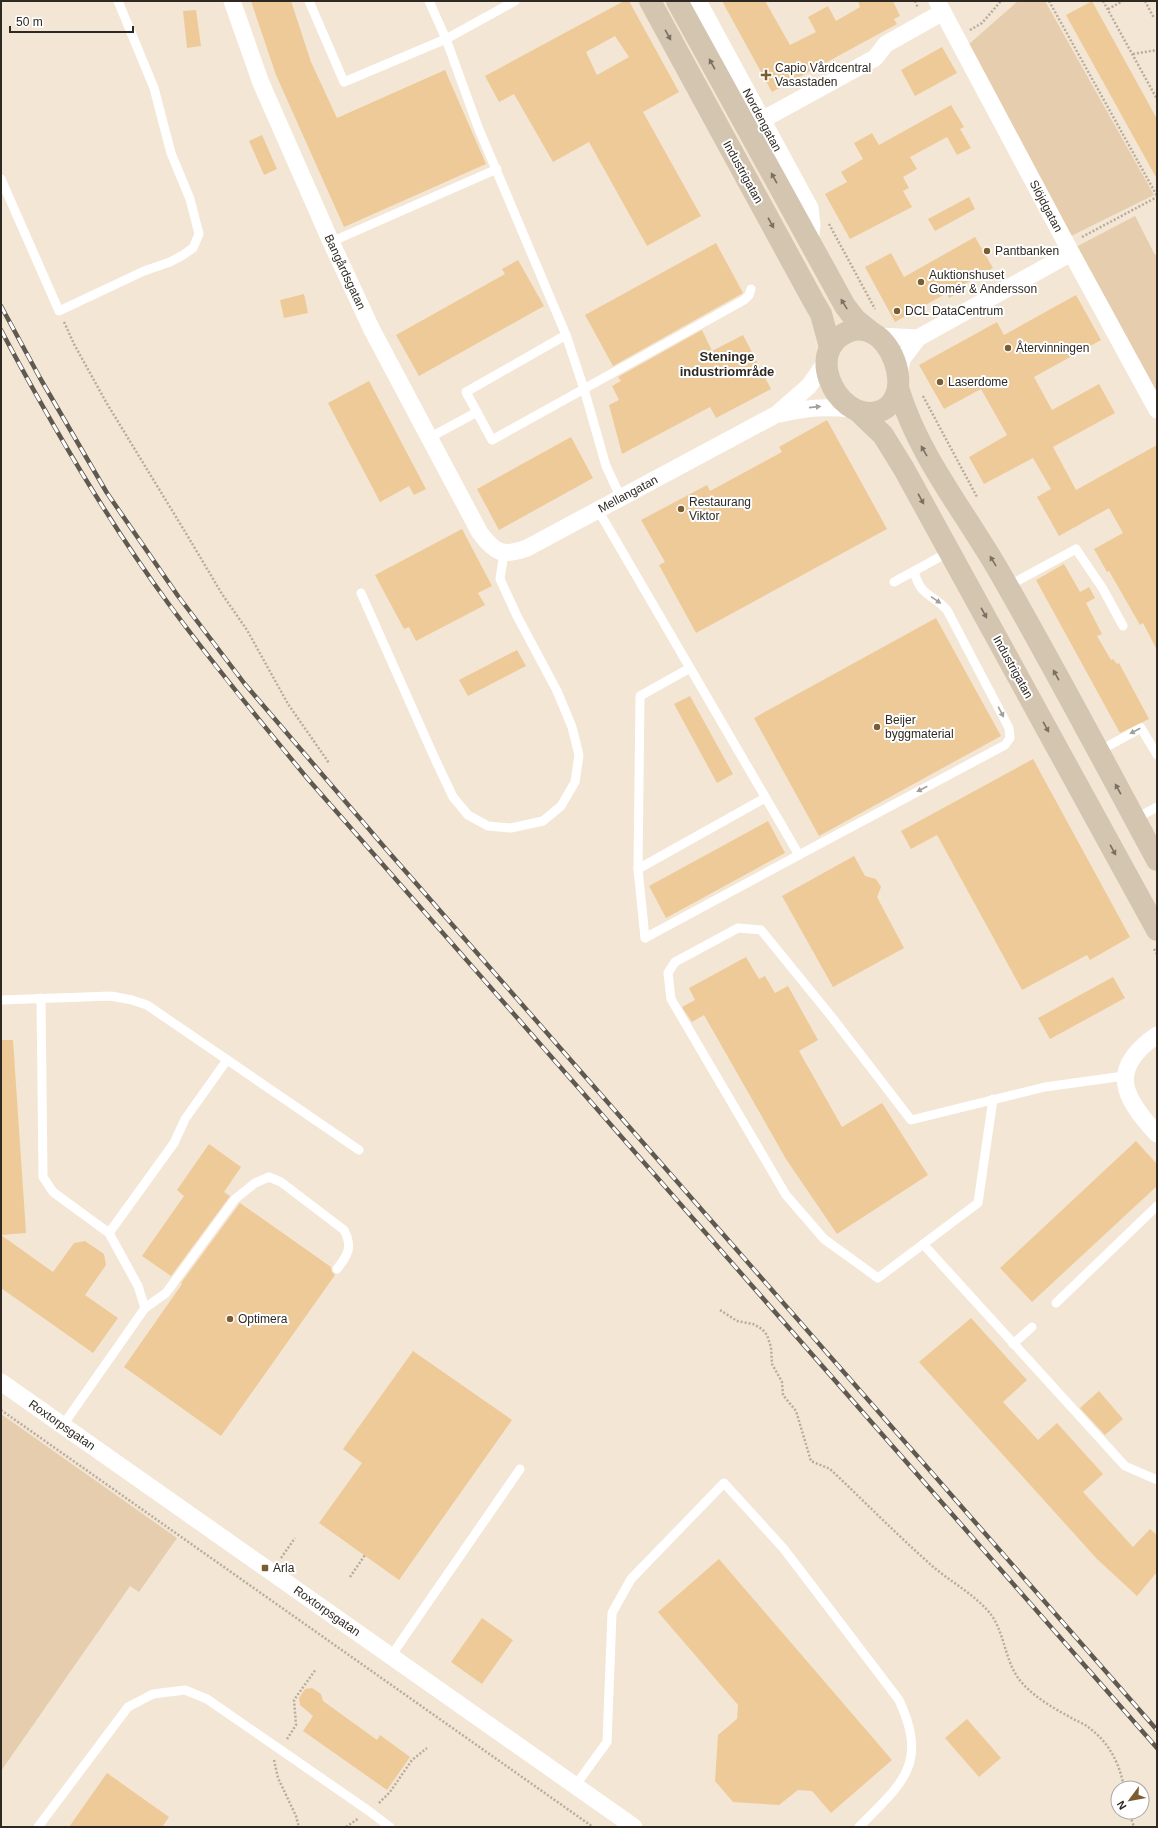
<svg xmlns="http://www.w3.org/2000/svg" width="1158" height="1828" viewBox="0 0 1158 1828" font-family="Helvetica,sans-serif">
<style>
.green{fill:#e5cdad}
.building{fill:#eeca99;fill-rule:evenodd}
.lines{fill:none;stroke-linecap:round;stroke-linejoin:round}
.path{stroke:#b7ac9d;stroke-width:2.5;stroke-dasharray:2 2;stroke-linecap:butt}
.service{stroke:#fff;stroke-width:9}
.minor{stroke:#fff;stroke-width:17}
.secondary{stroke:#d4c5b1;stroke-width:22}
.rail-casing{stroke:#60594f;stroke-width:4.5}
.rail{stroke:#fff;stroke-width:3;stroke-dasharray:9;stroke-linecap:butt}
.oneway{fill:#796f62}
.oneway2{fill:#a19f9c}
.poi-dot{fill:#7b5d31;stroke:#fff;stroke-width:1.5}
.labels{text-anchor:middle;stroke-width:4;stroke-linejoin:round;paint-order:stroke}
.poi-label{font-size:12px;fill:#2e2922;stroke:#fff;text-anchor:start}
.street-label{font-size:12px;fill:#2e2922;stroke:#fff}
.neighbourhood-label{font-size:13px;font-weight:bold;fill:#2e2922;stroke:#fff}
</style>
<rect width="100%" height="100%" fill="#f4e6d4"/>
<g class="green">
<path d="M 1018,1 L 1045,1 L 1154,195 L 1069,237 L 968,45 Z"/>
<path d="M 1135,216 L 1155,255 L 1157,255 L 1157,400 L 1074,248 Z"/>
<path d="M 1,1414 L 177,1538 L 139,1592 L 130,1586 L 1,1771 Z"/>
</g>
<g class="building">
<path d="M 251,1 L 291,1 L 311,62 L 337,118 L 445,70 L 486,164 L 344,227 L 276,75 Z"/>
<path d="M 624,1 L 629,1 L 679,92 L 643,112 L 701,216 L 647,246 L 589,142 L 553,162 L 514,94 L 499,102 L 485,76 ZM 615,36 L 629,57 L 597,75 L 586,52 Z"/>
<path d="M 722,1 L 765,1 L 790,45 L 816,32 L 808,17 L 828,6 L 836,21 L 860,7 L 858,1 L 893,1 L 900,16 L 894,19 L 897,24 L 772,92 Z"/>
<path d="M 1092,1 L 1157,119 L 1157,179 L 1066,15 Z"/>
<path d="M 196,10 L 201,46 L 187,48 L 183,11 Z"/>
<path d="M 942,47 L 957,73 L 915,96 L 901,70 Z"/>
<path d="M 951,105 L 964,127 L 960,129 L 971,148 L 957,155 L 947,137 L 910,157 L 917,169 L 903,177 L 909,188 L 903,191 L 912,207 L 850,239 L 825,194 L 847,182 L 841,172 L 863,159 L 854,143 L 872,133 L 879,145 Z"/>
<path d="M 262,135 L 277,169 L 264,175 L 249,141 Z"/>
<path d="M 969,197 L 975,209 L 935,231 L 928,219 Z"/>
<path d="M 975,237 L 993,268 L 959,287 L 961,291 L 949,298 L 947,293 L 895,322 L 865,267 L 891,253 L 904,277 Z"/>
<path d="M 716,243 L 743,293 L 613,366 L 585,315 Z"/>
<path d="M 518,260 L 544,306 L 419,376 L 396,335 L 505,274 L 502,269 Z"/>
<path d="M 304,294 L 308,313 L 284,318 L 280,300 Z"/>
<path d="M 1076,295 L 1101,340 L 1034,377 L 1052,410 L 1099,384 L 1115,413 L 1053,447 L 1076,490 L 1157,445 L 1157,650 L 1143,623 L 1140,625 L 1109,571 L 1107,572 L 1094,549 L 1123,533 L 1109,508 L 1059,536 L 1037,497 L 1051,489 L 1033,458 L 984,484 L 969,457 L 1007,435 L 981,389 L 944,409 L 919,365 L 997,322 L 1004,335 Z"/>
<path d="M 702,330 L 712,351 L 743,335 L 771,389 L 716,418 L 710,407 L 622,454 L 609,405 L 619,400 L 612,386 L 621,381 L 618,377 Z"/>
<path d="M 369,381 L 426,489 L 414,495 L 409,486 L 380,502 L 328,403 Z"/>
<path d="M 827,420 L 887,529 L 696,633 L 659,565 L 665,562 L 641,520 L 707,485 L 710,491 L 782,452 L 779,447 Z"/>
<path d="M 571,437 L 593,478 L 499,530 L 477,489 Z"/>
<path d="M 462,529 L 492,586 L 478,593 L 485,605 L 416,641 L 409,627 L 404,629 L 375,575 Z"/>
<path d="M 1064,564 L 1080,592 L 1089,587 L 1095,598 L 1086,603 L 1102,634 L 1097,636 L 1111,660 L 1113,659 L 1117,664 L 1119,663 L 1149,719 L 1120,733 L 1036,580 Z"/>
<path d="M 936,618 L 1001,736 L 819,836 L 754,718 Z"/>
<path d="M 517,650 L 526,666 L 468,696 L 459,680 Z"/>
<path d="M 690,696 L 733,774 L 717,783 L 674,704 Z"/>
<path d="M 1033,759 L 1130,937 L 1090,960 L 1087,955 L 1022,990 L 937,835 L 911,849 L 901,831 Z"/>
<path d="M 768,821 L 785,853 L 666,918 L 649,886 Z"/>
<path d="M 854,856 L 865,876 L 876,879 L 881,887 L 877,897 L 904,948 L 833,987 L 782,896 Z"/>
<path d="M 746,957 L 759,979 L 765,976 L 775,993 L 788,986 L 818,1040 L 799,1051 L 842,1127 L 882,1103 L 928,1175 L 837,1234 L 786,1159 L 704,1015 L 692,1022 L 682,1007 L 695,1000 L 689,988 Z"/>
<path d="M 1113,977 L 1125,998 L 1050,1039 L 1038,1018 Z"/>
<path d="M 1,1040 L 13,1040 L 26,1233 L 1,1235 Z"/>
<path d="M 1136,1141 L 1157,1164 L 1157,1186 L 1032,1302 L 1000,1268 Z"/>
<path d="M 209,1144 L 241,1167 L 224,1192 L 230,1196 L 171,1276 L 142,1256 L 184,1196 L 177,1190 Z"/>
<path d="M 240,1203 L 331,1267 L 332,1272 L 335,1275 L 221,1436 L 124,1367 L 182,1284 L 181,1283 Z"/>
<path d="M 1,1235 L 53,1272 L 74,1243 L 85,1241 L 104,1254 L 106,1265 L 85,1295 L 118,1318 L 93,1353 L 1,1288 Z"/>
<path d="M 971,1318 L 1027,1380 L 1003,1402 L 1038,1440 L 1057,1423 L 1103,1474 L 1083,1492 L 1133,1547 L 1150,1529 L 1157,1535 L 1157,1572 L 1137,1596 L 1097,1559 L 919,1362 Z"/>
<path d="M 413,1351 L 512,1420 L 399,1580 L 319,1523 L 362,1463 L 343,1449 Z"/>
<path d="M 1099,1391 L 1123,1419 L 1105,1435 L 1080,1408 Z"/>
<path d="M 719,1559 L 892,1760 L 831,1813 L 812,1791 L 798,1790 L 779,1805 L 733,1802 L 715,1781 L 718,1735 L 737,1719 L 738,1705 L 658,1612 Z"/>
<path d="M 482,1618 L 513,1640 L 482,1684 L 451,1662 Z"/>
<path d="M 312,1688 L 321,1694 L 323,1701 L 377,1740 L 380,1735 L 410,1757 L 387,1790 L 303,1731 L 313,1716 L 300,1705 L 299,1698 L 305,1689 Z"/>
<path d="M 967,1719 L 1001,1758 L 979,1777 L 945,1738 Z"/>
<path d="M 107,1773 L 169,1817 L 162,1827 L 69,1827 Z"/>
</g>
<g class="lines">
<g class="path">
<path d="M 915,1 L 918,8"/>
<path d="M 1049,1 L 1157,196"/>
<path d="M 1103,1 L 1157,99"/>
<path d="M 1145,1 L 1154,18"/>
<path d="M 1108,9 L 1123,1"/>
<path d="M 970,30 L 982,23 L 1001,1"/>
<path d="M 1133,54 L 1157,50"/>
<path d="M 829,224 L 875,309"/>
<path d="M 1082,237 L 1157,197"/>
<path d="M 64,322 L 74,344 L 106,402 L 187,535 L 222,594 L 247,630 L 288,704 L 329,763"/>
<path d="M 923,396 L 977,497"/>
<path d="M 1154,949 L 1157,954"/>
<path d="M 720,1310 L 737,1321 L 753,1324 L 762,1329 L 767,1335 L 771,1347 L 772,1364 L 782,1382 L 783,1395 L 796,1411 L 811,1461 L 830,1469 C 863,1500 895,1533 929,1563 C 948,1581 976,1594 992,1616 C 1006,1637 1005,1665 1023,1684 C 1036,1698 1053,1708 1070,1717 C 1076,1721 1083,1723 1088,1727 C 1109,1742 1120,1764 1124,1788"/>
<path d="M 1,1410 L 593,1827"/>
<path d="M 281,1558 L 295,1538"/>
<path d="M 350,1577 L 365,1555"/>
<path d="M 287,1739 L 296,1725 L 294,1700 L 316,1669"/>
<path d="M 274,1760 L 278,1778 L 296,1816 L 299,1827"/>
<path d="M 379,1803 L 390,1792 L 412,1760 L 427,1748"/>
<path d="M 1129,1812 L 1134,1827"/>
<path d="M 346,1827 L 359,1818"/>
</g>
<g class="service">
<path d="M 309,1 L 344,82 L 446,39 L 515,1"/>
<path d="M 429,1 L 446,39 L 478,127 L 566,335 L 584,389 L 606,466 L 621,498"/>
<path d="M 1,179 L 59,311 L 144,271 L 170,262 L 183,255 L 193,248 L 199,234 L 190,199 L 171,153 L 154,88 L 118,1"/>
<path d="M 331,242 L 497,169"/>
<path d="M 566,335 L 466,392 L 492,440 L 744,300 L 749,295 L 751,289"/>
<path d="M 429,438 L 477,412"/>
<path d="M 598,510 L 799,855 L 645,938 L 638,869 L 640,696 L 690,668"/>
<path d="M 894,582 L 949,552"/>
<path d="M 1008,586 L 1076,549 L 1103,589 L 1123,626"/>
<path d="M 361,593 L 435,759 L 453,797 L 468,815 L 488,826 L 511,828 L 543,821 L 561,806 L 575,782 L 579,755 L 572,727 L 557,691 L 517,616 L 500,579 L 504,553"/>
<path d="M 1099,751 L 1141,728 L 1157,755"/>
<path d="M 1135,819 L 1157,807"/>
<path d="M 799,855 L 1005,745 L 1010,738 L 1009,728 L 947,610 C 931,592 921,598 914,571"/>
<path d="M 638,869 L 765,798"/>
<path d="M 41,998 L 43,1177 L 53,1192 L 109,1233 L 138,1286 L 145,1308"/>
<path d="M 1,1000 L 111,996 L 132,1000 L 147,1005 L 359,1150"/>
<path d="M 993,1099 L 978,1203 L 878,1278 L 824,1239 L 786,1195 L 671,999 L 668,973 L 675,962 L 738,928 L 761,930 L 831,1016 L 911,1120 L 1045,1087 L 1124,1076"/>
<path d="M 109,1233 L 174,1143 L 185,1119 L 227,1060"/>
<path d="M 923,1244 L 1125,1466 L 1157,1480"/>
<path d="M 1056,1303 L 1157,1206"/>
<path d="M 1013,1344 L 1032,1327"/>
<path d="M 63,1425 L 145,1308 L 166,1293 L 235,1199 L 255,1183 L 269,1177 L 281,1182 L 344,1230 C 353,1247 348,1255 337,1269"/>
<path d="M 391,1656 L 520,1469"/>
<path d="M 575,1786 L 607,1742 L 612,1613 L 631,1579 L 724,1483 L 784,1549 L 899,1700 C 929,1765 902,1783 859,1827"/>
<path d="M 38,1827 L 128,1707 L 153,1694 L 185,1690 L 207,1699 L 369,1811 L 390,1827"/>
</g>
<g class="minor">
<path d="M 232,1 L 261,83 L 331,242 L 372,330 L 480,533 C 495,553 503,557 527,548 L 777,414 L 809,386 L 827,360"/>
<path d="M 698,1 L 810,208 L 812,226 L 810,244"/>
<path d="M 937,1 L 1067,245 L 1157,410"/>
<path d="M 762,120 L 875,58 L 886,44 L 943,12"/>
<path d="M 878,336 L 918,338"/>
<path d="M 899,376 L 902,359 L 918,338 L 1071,253"/>
<path d="M 780,414 C 807,408 824,406 852,409"/>
<path d="M 1157,1035 C 1108,1069 1122,1096 1157,1134"/>
<path d="M 1,1382 L 634,1827"/>
</g>
<g class="secondary">
<path d="M 650,1 L 814,302 L 821,314 L 830,347"/>
<path d="M 677,1 L 845,306 L 855,319 L 871,332"/>
<path d="M 858,329 C 862,330 867,330 870,332 C 891,340 905,377 895,397 C 892,404 885,410 877,412 C 835,422 798,341 858,329 Z"/>
<path d="M 899,391 C 920,458 965,512 1000,573 C 1054,667 1105,764 1157,860"/>
<path d="M 858,411 L 883,435 L 904,469 L 1157,930"/>
</g>
<g class="rail-casing">
<g id="rail">
<path d="M 1,306 L 40,378 L 107,493 L 178,596 L 244,683 L 386,849 L 1157,1730"/>
<path d="M 1,330 C 51,424 105,517 168,603 C 212,663 259,720 307,778 L 1157,1748"/>
</g>
</g>
<use href="#rail" class="rail"/>
</g>
<defs><path id="oneway-solid" d="M-6-.8H1V-3.2L6.5 0L1 3.2V.8H-6Z"/></defs>
<g class="oneway">
<use href="#oneway-solid" transform="translate(668 35) rotate(61)"/>
<use href="#oneway-solid" transform="translate(712 64) rotate(-119)"/>
<use href="#oneway-solid" transform="translate(774 178) rotate(-119)"/>
<use href="#oneway-solid" transform="translate(771 223) rotate(61)"/>
<use href="#oneway-solid" transform="translate(844 304) rotate(-122)"/>
<use href="#oneway-solid" transform="translate(924 451) rotate(-120)"/>
<use href="#oneway-solid" transform="translate(921 499) rotate(61)"/>
<use href="#oneway-solid" transform="translate(993 561) rotate(-121)"/>
<use href="#oneway-solid" transform="translate(984 613) rotate(61)"/>
<use href="#oneway-solid" transform="translate(1056 675) rotate(-119)"/>
<use href="#oneway-solid" transform="translate(1046 727) rotate(61)"/>
<use href="#oneway-solid" transform="translate(1118 789) rotate(-119)"/>
<use href="#oneway-solid" transform="translate(1113 850) rotate(61)"/>
</g>
<g class="oneway2">
<use href="#oneway-solid" transform="translate(815 407) rotate(-6)"/>
<use href="#oneway-solid" transform="translate(936 600) rotate(34)"/>
<use href="#oneway-solid" transform="translate(1001 712) rotate(62)"/>
<use href="#oneway-solid" transform="translate(1135 731) rotate(152)"/>
<use href="#oneway-solid" transform="translate(922 789) rotate(152)"/>
</g>
<g class="poi-dot">
<path d="M764 69h4v4h4v4h-4v4h-4v-4h-4v-4h4z"/>
<circle cx="987" cy="251" r="4"/>
<circle cx="921" cy="282" r="4"/>
<circle cx="897" cy="311" r="4"/>
<circle cx="1008" cy="348" r="4"/>
<circle cx="940" cy="382" r="4"/>
<circle cx="681" cy="509" r="4"/>
<circle cx="877" cy="727" r="4"/>
<circle cx="230" cy="1319" r="4"/>
<rect x="261" y="1564" width="8" height="8" rx="2"/>
</g>
<g class="labels">
<g class="poi-label">
<text x="775" y="72">Capio Vårdcentral<tspan x="775" dy="14">Vasastaden</tspan></text>
<text x="995" y="255">Pantbanken</text>
<text x="929" y="279">Auktionshuset<tspan x="929" dy="14">Gomér &amp; Andersson</tspan></text>
<text x="905" y="315">DCL DataCentrum</text>
<text x="1016" y="352">Återvinningen</text>
<text x="948" y="386">Laserdome</text>
<text x="689" y="506">Restaurang<tspan x="689" dy="14">Viktor</tspan></text>
<text x="885" y="724">Beijer<tspan x="885" dy="14">byggmaterial</tspan></text>
<text x="238" y="1323">Optimera</text>
<text x="273" y="1572">Arla</text>
</g>
<g class="street-label">
<text transform="translate(762 120) rotate(62)" y="4">Nordengatan</text>
<text transform="translate(743 172) rotate(61)" y="4">Industrigatan</text>
<text transform="translate(1046 206) rotate(62)" y="4">Slöjdgatan</text>
<text transform="translate(345 272) rotate(65)" y="4">Bangårdsgatan</text>
<text transform="translate(628 494) rotate(-28)" y="4">Mellangatan</text>
<text transform="translate(1013 667) rotate(61)" y="4">Industrigatan</text>
<text transform="translate(62 1425) rotate(35)" y="4">Roxtorpsgatan</text>
<text transform="translate(327 1611) rotate(35)" y="4">Roxtorpsgatan</text>
</g>
<g class="neighbourhood-label">
<text x="727" y="361">Steninge<tspan x="727" dy="15">industriområde</tspan></text>
</g>
</g>
<rect width="1158" height="1828" fill="none" stroke="#2e2922" stroke-width="4"/>
<g transform="translate(1130 1800) rotate(238)"><circle r="19" fill="#ffffff" stroke="#aba9a7"/>
<path d="M0-3L7 15L0 10L-7 15Z" fill="#7b5d31"/>
<text y="-6" font-size="11" font-weight="bold" text-anchor="middle" fill="#2e2922">N</text>
</g>
<path d="M10 26v6h123v-6" fill="none" stroke="#2e2922" stroke-width="2"/>
<text x="16" y="26" font-size="12" fill="#2e2922" stroke="#ffffff" stroke-width="3" paint-order="stroke">50 m</text>
</svg>
